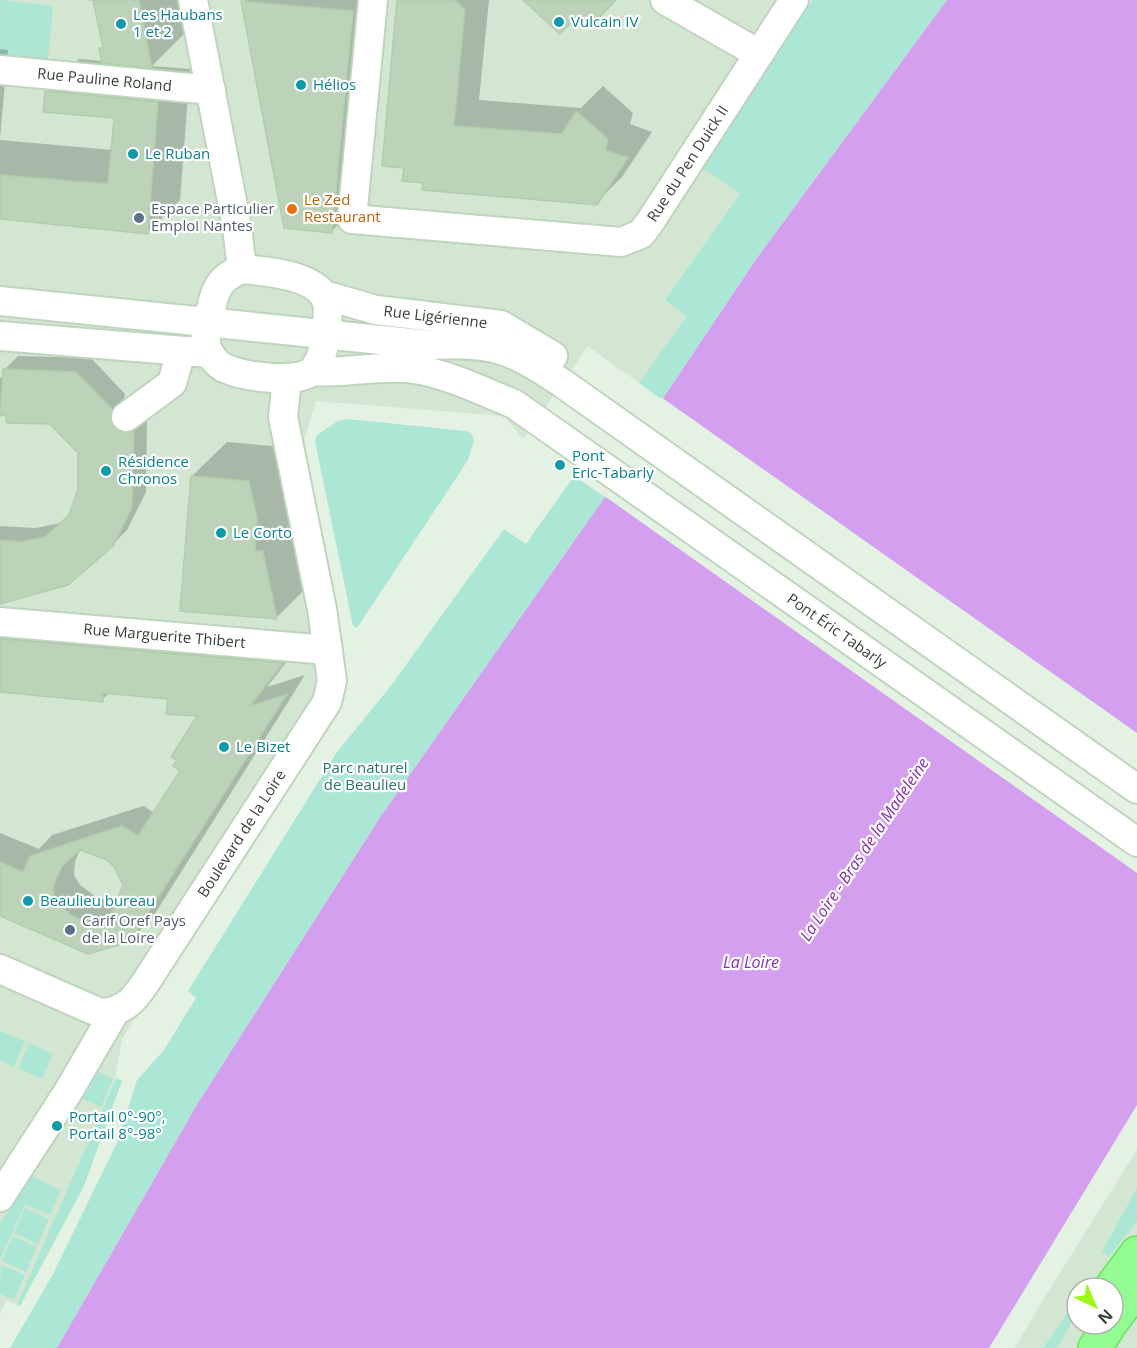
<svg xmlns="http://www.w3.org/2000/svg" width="1137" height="1348" viewBox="0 0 1137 1348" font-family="'Open Sans',sans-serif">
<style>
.residential{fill:#d3e6d2;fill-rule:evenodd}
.green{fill:#ace6d5}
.water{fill:#d49fef}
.pier{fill:#e4f2e4}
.shadow{fill:#0003;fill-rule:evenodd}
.building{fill:#bdd3b9;stroke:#b1ceac;stroke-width:1.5;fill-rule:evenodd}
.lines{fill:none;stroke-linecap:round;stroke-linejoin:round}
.minor-casing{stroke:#bfd5bd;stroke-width:32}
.major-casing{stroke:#67e261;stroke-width:36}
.minor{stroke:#fff;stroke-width:28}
.major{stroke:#94fd91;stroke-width:33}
.culture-dot{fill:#0f9aa8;stroke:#fff;stroke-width:2}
.food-dot{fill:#e8710a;stroke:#fff;stroke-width:2}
.service-dot{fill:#5c6f8a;stroke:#fff;stroke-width:2}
.labels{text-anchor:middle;stroke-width:4.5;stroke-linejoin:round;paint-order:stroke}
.culture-label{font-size:15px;fill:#0d838f;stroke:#fff;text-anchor:start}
.street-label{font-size:15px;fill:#364434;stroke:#fff}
.food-label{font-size:15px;fill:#c56008;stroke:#fff;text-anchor:start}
.service-label{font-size:15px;fill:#4e5e75;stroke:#fff;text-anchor:start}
.park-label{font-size:15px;fill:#28746b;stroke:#fff}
.water-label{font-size:16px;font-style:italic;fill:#852eae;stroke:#fff}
</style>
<rect width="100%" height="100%" fill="#e4f2e4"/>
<g class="residential">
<path d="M 0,0 L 811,0 L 702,167 L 740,192 L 665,300 L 688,316 L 639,383 L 588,346 L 523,439 L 504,416 L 316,401 L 299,456 L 332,620 L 315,739 L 122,1039 L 115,1079 L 18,1305 L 6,1301 L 0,1314 Z"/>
<path d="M 1137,1150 L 1137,1348 L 1015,1348 L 1041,1303 ZM 1077,1288 L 1113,1288 L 1113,1324 L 1077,1324 Z"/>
</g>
<g class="green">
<path d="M 0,0 L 53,6 L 47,68 L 0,63 Z"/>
<path d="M 812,0 L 947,0 L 757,258 L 662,400 L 639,383 L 687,316 L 665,300 L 740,193 L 702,168 Z"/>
<path d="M 348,419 L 465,431 L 471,433 L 474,440 L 468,460 L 357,628 L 353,626 L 315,441 L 317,435 L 338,421 Z"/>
<path d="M 574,476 L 605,497 L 381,816 L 198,1103 L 57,1348 L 10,1348 L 52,1276 L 117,1143 L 137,1080 L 164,1050 L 196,998 L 188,991 L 337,752 L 390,687 L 504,529 L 526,544 Z"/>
<path d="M 0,1031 L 25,1041 L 14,1067 L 0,1060 Z"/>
<path d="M 29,1043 L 53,1054 L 42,1079 L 18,1068 Z"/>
<path d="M 99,1072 L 113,1079 L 101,1107 L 81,1098 Z"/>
<path d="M 116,1078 L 122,1081 L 84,1186 L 20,1306 L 17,1305 Z"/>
<path d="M 31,1176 L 61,1190 L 50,1215 L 25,1204 L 0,1260 L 0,1223 Z"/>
<path d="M 1137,1188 L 1137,1221 L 1109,1257 L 1102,1252 Z"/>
<path d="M 25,1208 L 49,1219 L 38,1244 L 14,1233 Z"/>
<path d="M 13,1236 L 37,1247 L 26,1272 L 2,1261 Z"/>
<path d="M 1,1265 L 25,1275 L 14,1300 L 0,1294 Z"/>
<path d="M 1067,1314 L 1074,1319 L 1057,1348 L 1043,1348 Z"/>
</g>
<path class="water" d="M 947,0 L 1137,0 L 1137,1105 L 989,1348 L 57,1348 L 198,1103 L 381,816 L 605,497 L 662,400 L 757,258 Z"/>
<path class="pier" d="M 661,397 L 1137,733 L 1137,873 L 603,495 Z"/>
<g class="shadow">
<path d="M 85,0 L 179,0 L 186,32 L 152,66 L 190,69 L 180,200 L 148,232 L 0,218 L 0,140 L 112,150 L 115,116 L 47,92 L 79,59 L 103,61 L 101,48 L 104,46 L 95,1 Z"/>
<path d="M 245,0 L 384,0 L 365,197 L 331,232 Z"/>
<path d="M 399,0 L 489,0 L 479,100 L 581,108 L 603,86 L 633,113 L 630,124 L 652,132 L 622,177 L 596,203 L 424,181 L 406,167 Z"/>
<path d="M 0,49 L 8,50 L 0,138 Z"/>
<path d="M 18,356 L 91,358 L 125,394 L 123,403 L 147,419 L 146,492 L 127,530 L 112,545 L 0,603 L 0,526 L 35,528 L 61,523 L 71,514 L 80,490 L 79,452 L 50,422 L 0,414 L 0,378 L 4,377 L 4,370 Z"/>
<path d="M 227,442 L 283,447 L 291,482 L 288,517 L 297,517 L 311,583 L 276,618 L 192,476 Z"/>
<path d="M 0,612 L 302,642 L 267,687 L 305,675 L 151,920 L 129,941 L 0,914 L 0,833 L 39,849 L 52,835 L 137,808 L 144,806 L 154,813 L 182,770 L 200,715 L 169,698 L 110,692 L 102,700 L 0,690 ZM 80,849 L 108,858 L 125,885 L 118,904 L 95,896 L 80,885 L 74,875 L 75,862 Z"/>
</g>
<g class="building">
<path d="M 93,0 L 139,0 L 152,68 L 102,63 L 99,48 L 103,48 Z"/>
<path d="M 397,0 L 455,0 L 465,10 L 454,126 L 562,134 L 576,111 L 608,139 L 605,150 L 628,158 L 597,205 L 422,190 L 423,183 L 402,181 L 404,168 L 382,166 Z"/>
<path d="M 523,0 L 616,0 L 590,27 L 577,16 L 560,34 Z"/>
<path d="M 241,1 L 353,11 L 332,233 L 284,228 Z"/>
<path d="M 45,91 L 158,102 L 148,234 L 0,219 L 0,175 L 108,184 L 114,118 L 43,112 Z"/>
<path d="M 3,369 L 76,372 L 112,409 L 110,418 L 113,427 L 120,432 L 134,432 L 132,507 L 113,546 L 68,585 L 0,604 L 0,540 L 20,542 L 45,537 L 69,515 L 78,489 L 78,453 L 50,424 L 7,423 L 5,415 L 0,416 Z"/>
<path d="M 191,476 L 249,481 L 257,518 L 255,551 L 263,551 L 277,619 L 180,611 Z"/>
<path d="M 0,639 L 283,663 L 250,706 L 287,694 L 130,942 L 88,954 L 0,916 L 0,862 L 23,872 L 30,856 L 115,828 L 122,826 L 138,836 L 180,771 L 173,766 L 177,760 L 171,757 L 197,716 L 166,714 L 168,699 L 103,693 L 103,702 L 0,692 ZM 80,850 L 107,860 L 114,867 L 123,885 L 113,910 L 101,926 L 74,917 L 60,906 L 53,896 L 54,884 L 62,866 Z"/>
</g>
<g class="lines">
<g class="minor-casing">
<g id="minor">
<path d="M 193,0 L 237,227 L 242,269"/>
<path id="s1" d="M 373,0 L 352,219 L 621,242 L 641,234 L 650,222 L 794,0"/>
<path d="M 665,0 L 759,54"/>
<path id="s2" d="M 0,70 L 211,90"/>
<path d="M 242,269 C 266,271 320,275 327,303 C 329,311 327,322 326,330 C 324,344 323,358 314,369 C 302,385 244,377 227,369 C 220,367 214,360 210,354 C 201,341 208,319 212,305 C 216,286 223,276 242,269 Z"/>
<path id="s3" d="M 324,295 L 376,310 L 501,325 L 553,356"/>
<path d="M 0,301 L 430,345 C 493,342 510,348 562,383 L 1137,789"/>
<path d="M 0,336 L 209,353"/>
<path id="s4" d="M 313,371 C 347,374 380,364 414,369 C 448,374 482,391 514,404 L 1137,842"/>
<path d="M 126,417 L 172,383 L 181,352"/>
<path id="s5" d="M 0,622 L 328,650"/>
<path id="s6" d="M 0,969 L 100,1013 C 129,1012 139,993 153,971 L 327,702 L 332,681 L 322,609 L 283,417 L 287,379"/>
<path d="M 0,1197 L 68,1092 L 114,1013"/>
</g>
</g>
<g class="major-casing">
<g id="major">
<path d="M 1111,1288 L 1137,1253"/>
<path d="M 1113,1320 L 1137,1288"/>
<path d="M 1095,1348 L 1110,1324"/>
</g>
</g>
<use href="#minor" class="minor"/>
<use href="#major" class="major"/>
</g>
<g class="culture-dot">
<circle cx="559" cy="22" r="6"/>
<circle cx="121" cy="24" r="6"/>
<circle cx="301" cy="85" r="6"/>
<circle cx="133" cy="154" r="6"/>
<circle cx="560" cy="465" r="6"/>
<circle cx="106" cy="471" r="6"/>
<circle cx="221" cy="533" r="6"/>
<circle cx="224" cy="747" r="6"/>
<circle cx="28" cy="901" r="6"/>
<circle cx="57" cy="1126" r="6"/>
</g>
<circle class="food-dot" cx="292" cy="209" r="6"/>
<g class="service-dot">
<circle cx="139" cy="218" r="6"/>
<circle cx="70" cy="930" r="6"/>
</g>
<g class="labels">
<g class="culture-label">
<text x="133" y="20">Les Haubans<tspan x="133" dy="17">1 et 2</tspan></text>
<text x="571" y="27">Vulcain IV</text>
<text x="313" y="90">Hélios</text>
<text x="145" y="159">Le Ruban</text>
<text x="572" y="461">Pont<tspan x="572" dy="17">Eric-Tabarly</tspan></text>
<text x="118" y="467">Résidence<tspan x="118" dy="17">Chronos</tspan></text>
<text x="233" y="538">Le Corto</text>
<text x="236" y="752">Le Bizet</text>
<text x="40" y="906">Beaulieu bureau</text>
<text x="69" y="1122">Portail 0°-90°,<tspan x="69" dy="17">Portail 8°-98°</tspan></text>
</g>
<g class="street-label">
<text dy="5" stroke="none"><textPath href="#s2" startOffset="105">Rue Pauline Roland</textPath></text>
<text dy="5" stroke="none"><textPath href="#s1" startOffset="596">Rue du Pen Duick II</textPath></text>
<text dy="5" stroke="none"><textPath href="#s3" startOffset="114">Rue Ligérienne</textPath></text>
<text dy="5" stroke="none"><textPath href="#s4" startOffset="602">Pont Éric Tabarly</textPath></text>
<text dy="5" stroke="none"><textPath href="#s5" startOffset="165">Rue Marguerite Thibert</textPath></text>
<text dy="5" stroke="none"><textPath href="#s6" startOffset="344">Boulevard de la Loire</textPath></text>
</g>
<g class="food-label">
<text x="304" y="205">Le Zed<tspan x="304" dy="17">Restaurant</tspan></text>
</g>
<g class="service-label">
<text x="151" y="214">Espace Particulier<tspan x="151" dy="17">Emploi Nantes</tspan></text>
<text x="82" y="926">Carif Oref Pays<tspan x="82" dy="17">de la Loire</tspan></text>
</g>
<g class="park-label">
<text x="365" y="773">Parc naturel<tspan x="365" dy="17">de Beaulieu</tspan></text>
</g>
<g class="water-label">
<text transform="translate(864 849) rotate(-56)" y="6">La Loire - Bras de la Madeleine</text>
<text x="751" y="968">La Loire</text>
</g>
</g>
<g transform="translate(1095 1306) rotate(136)"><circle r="28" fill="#ffffff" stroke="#afb4ae" stroke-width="1.5"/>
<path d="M0-4.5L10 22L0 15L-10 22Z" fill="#9cf914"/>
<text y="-9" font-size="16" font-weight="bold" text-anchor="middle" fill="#364434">N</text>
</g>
</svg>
